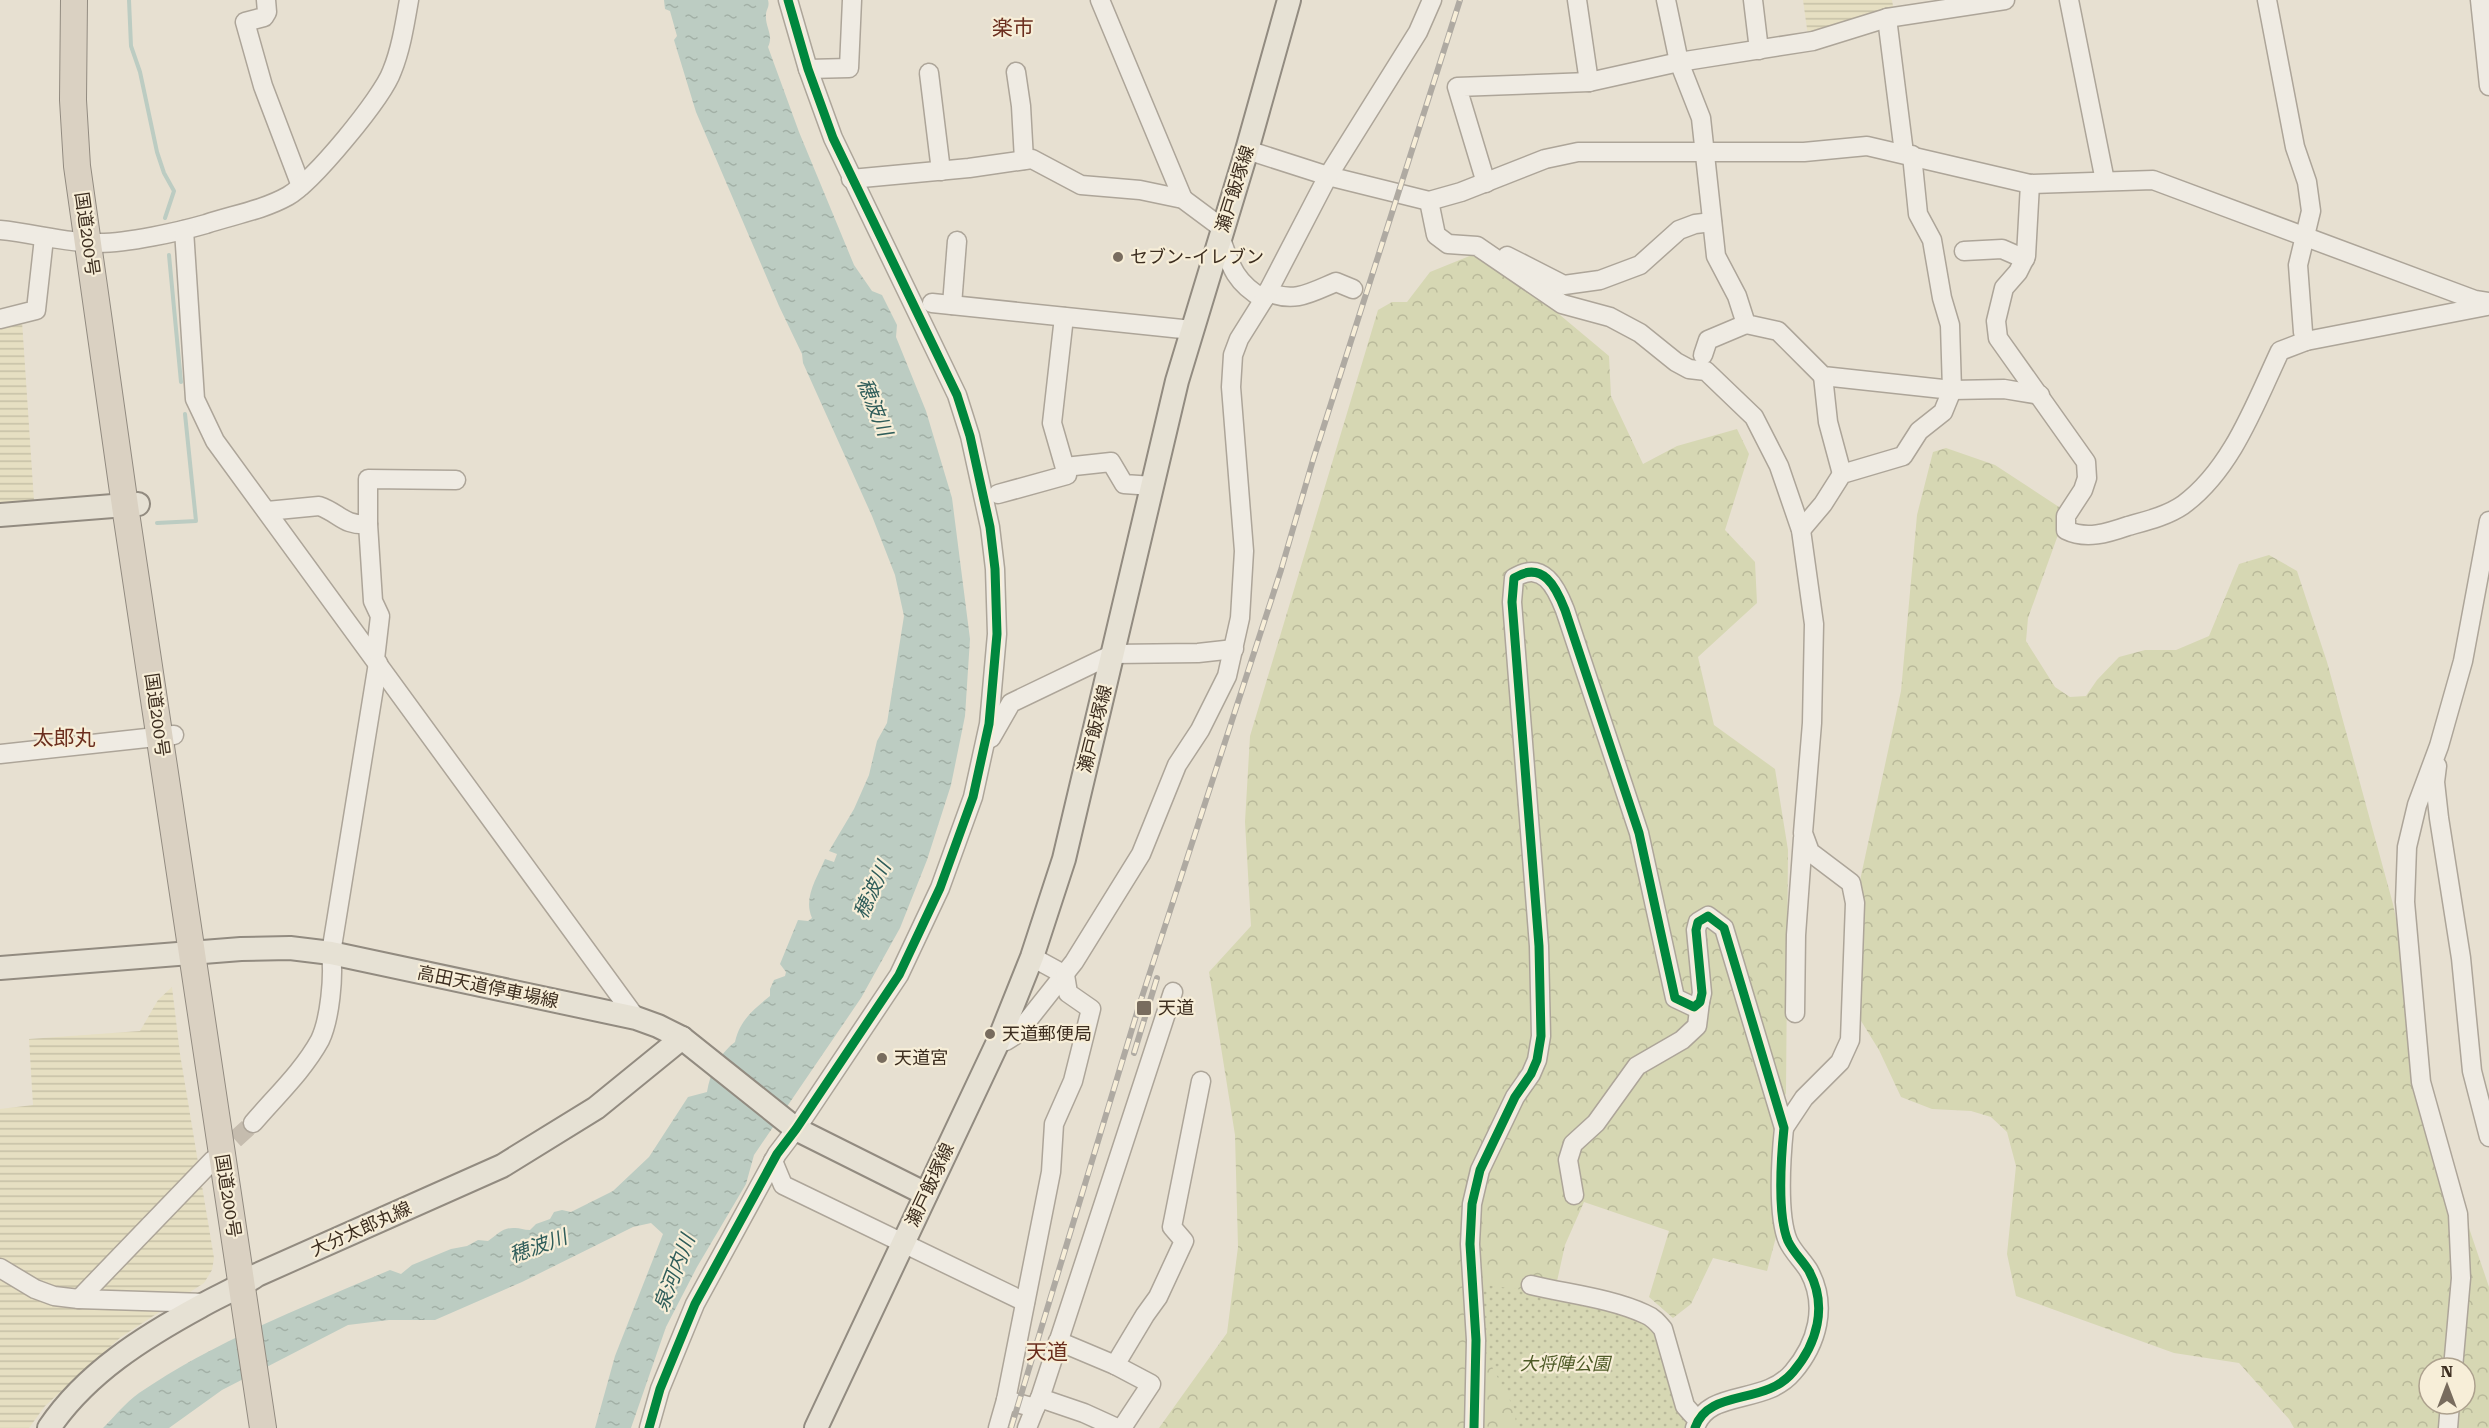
<svg xmlns="http://www.w3.org/2000/svg" width="2489" height="1428" viewBox="0 0 2489 1428" font-family="'Roboto Serif','Noto Sans JP',serif">
<style>
.farmland{fill:url(#farmland-rules)}
.forest{fill:url(#forest-crowns);fill-rule:evenodd}
.park{fill:url(#park-dots)}
.water{fill:url(#water-ripples)}
.lines{fill:none;stroke-linecap:round;stroke-linejoin:round}
.stream{stroke:#bcccc2;stroke-width:4}
.minor-tunnel{stroke:#c5bcae;stroke-width:18;stroke-dasharray:18 9;stroke-linecap:butt}
.minor-casing{stroke:#ada599;stroke-width:21}
.major-casing{stroke:#928b80;stroke-width:26}
.highway-casing{stroke:#928b80;stroke-width:28}
.minor{stroke:#efebe3;stroke-width:18}
.major{stroke:#e6e1d4;stroke-width:22}
.highway{stroke:#dad1c2;stroke-width:26}
.rail-casing{stroke:#afaaa2;stroke-width:6}
.rail{stroke:#f7eed8;stroke-width:4;stroke-dasharray:11;stroke-linecap:butt}
.cycleway-casing{stroke:#f7eed8;stroke-width:13}
.cycleway{stroke:#00873e;stroke-width:9}
.poi-dot{fill:#786c5e;stroke:#f7eed8;stroke-width:2}
.labels{text-anchor:middle;stroke-width:4.5;stroke-linejoin:round;paint-order:stroke}
.street-label{font-size:18px;fill:#3d2e20;stroke:#f7eed8}
.poi-label{font-size:18px;fill:#3d2e20;stroke:#f7eed8;text-anchor:start}
.park-label{font-size:18px;font-style:italic;fill:#4d5a26;stroke:#f7eed8}
.water-label{font-size:20px;font-style:italic;fill:#2f5d5a;stroke:#f7eed8}
.quarter-label{font-size:21px;fill:#6b2e1e;stroke:#f7eed8}
</style>
<defs>
<pattern id="farmland-rules" width="6" height="5" patternUnits="userSpaceOnUse" patternTransform="scale(1.5)"><rect width="6" height="5" fill="#e6dfc2"/><path d="M0 2.5h6" fill="none" stroke="#c6c0a6"/></pattern>
<pattern id="forest-crowns" width="20" height="18" patternUnits="userSpaceOnUse" patternTransform="scale(1.5)"><rect width="20" height="18" fill="#d6d7b3"/><path d="M2 6a3 3 0 1 1 6 0M12 15a3 3 0 1 1 6 0" fill="none" stroke="#b9b99a"/></pattern>
<pattern id="park-dots" width="8" height="8" patternUnits="userSpaceOnUse" patternTransform="scale(1.5)"><rect width="8" height="8" fill="#d6d7b3"/><path d="M2 2h.1M6 6h.1" fill="none" stroke="#b9b99a" stroke-width="1.8" stroke-linecap="round"/></pattern>
<pattern id="water-ripples" width="26" height="14" patternUnits="userSpaceOnUse" patternTransform="scale(1.5)"><rect width="26" height="14" fill="#bcccc2"/><path d="M2 4q2-2 4 0t4 0M15 11q2-2 4 0t4 0" fill="none" stroke="#a2b0a6"/></pattern>
</defs>
<rect width="100%" height="100%" fill="#e7e0d1"/>
<g class="farmland">
<path d="M 1803,0 L 1892,0 L 1894,12 L 1808,36 Z"/>
<path d="M 22,321 L 34,501 L 0,505 L 0,327 Z"/>
<path d="M 172,987 L 180,1054 L 214,1258 L 212,1270 L 204,1283 L 121,1337 L 45,1406 L 29,1428 L 0,1428 L 0,1109 L 33,1105 L 29,1039 L 140,1031 L 158,1000 Z"/>
</g>
<g class="forest">
<path d="M 1472,255 L 1554,310 L 1609,356 L 1611,396 L 1643,464 L 1677,446 L 1737,429 L 1749,454 L 1725,530 L 1755,562 L 1757,603 L 1698,657 L 1714,725 L 1775,769 L 1788,850 L 1786,1093 L 1773,1130 L 1776,1237 L 1767,1271 L 1713,1258 L 1691,1304 L 1673,1318 L 1649,1297 L 1669,1231 L 1584,1202 L 1565,1245 L 1552,1304 L 1578,1428 L 1159,1428 L 1227,1333 L 1238,1247 L 1235,1135 L 1209,972 L 1251,926 L 1245,822 L 1250,736 L 1378,310 L 1392,302 L 1407,302 L 1430,272 Z"/>
<path d="M 1946,448 L 1995,465 L 2059,507 L 2063,521 L 2028,618 L 2026,641 L 2055,687 L 2070,697 L 2086,696 L 2097,680 L 2119,657 L 2145,650 L 2176,650 L 2209,636 L 2239,564 L 2269,555 L 2297,571 L 2327,662 L 2393,904 L 2447,1163 L 2489,1287 L 2489,1428 L 2294,1428 L 2289,1419 L 2239,1363 L 2174,1353 L 2016,1296 L 2007,1254 L 2016,1166 L 2007,1132 L 1991,1117 L 1971,1111 L 1932,1109 L 1901,1097 L 1879,1050 L 1850,1003 L 1859,885 L 1901,691 L 1917,515 L 1933,452 ZM 2429,1368 L 2465,1368 L 2465,1404 L 2429,1404 Z"/>
</g>
<path class="park" d="M 1478,1284 L 1532,1291 L 1642,1319 L 1656,1329 L 1689,1428 L 1516,1428 L 1515,1410 L 1482,1348 Z"/>
<path class="water" d="M 664,0 L 768,0 C 770,7 766,9 766,15 C 765,27 774,35 768,47 L 799,132 L 854,265 L 872,291 L 882,295 L 897,325 L 896,337 L 926,411 L 952,498 L 970,639 L 965,716 L 951,785 L 927,860 L 900,928 L 861,998 L 754,1155 L 746,1184 L 697,1267 L 666,1327 L 631,1428 L 595,1428 L 615,1356 L 663,1234 L 651,1223 L 633,1227 L 522,1282 L 435,1320 L 389,1320 L 348,1325 L 222,1390 L 169,1428 L 103,1428 C 114,1417 126,1402 139,1393 C 215,1341 305,1306 390,1270 L 401,1274 L 412,1265 L 451,1249 L 467,1246 L 478,1240 L 488,1241 C 497,1235 503,1227 515,1228 C 520,1228 524,1230 530,1230 L 536,1224 L 550,1219 L 554,1212 L 562,1210 L 571,1212 L 613,1191 L 649,1157 L 688,1097 L 707,1092 C 710,1073 719,1054 735,1042 C 740,1020 753,1010 770,996 L 770,989 L 774,980 L 785,976 L 786,972 L 780,964 L 798,920 L 808,921 L 812,918 C 803,898 817,878 825,859 L 834,862 L 837,854 L 829,851 L 854,809 L 869,775 L 877,741 L 887,723 L 904,616 L 895,575 L 872,516 L 803,363 L 802,354 L 779,306 L 696,112 L 674,40 L 677,36 L 670,11 L 665,9 Z"/>
<g class="lines">
<g class="stream">
<path d="M 129,0 L 131,46 L 140,72 L 157,152 L 164,173 L 174,191 L 165,218"/>
<path d="M 169,255 L 181,382"/>
<path d="M 157,523 L 196,521 L 185,414"/>
</g>
<path class="minor-tunnel" d="M 215,1158 L 253,1123"/>
<g class="minor-casing">
<g id="minor">
<path d="M 266,0 L 267,12 L 264,17 L 245,22 L 263,86 L 301,186"/>
<path d="M 1100,0 L 1183,199"/>
<path d="M 1577,0 L 1589,82"/>
<path d="M 1666,0 L 1679,62 L 1701,118 L 1716,256 L 1737,296 L 1746,324 L 1778,331 L 1823,376 L 1952,390 L 2004,389 L 2040,395"/>
<path d="M 1753,0 L 1759,50"/>
<path d="M 2069,0 L 2105,181"/>
<path d="M 2267,0 L 2295,147 L 2307,182 L 2311,211 L 2298,265 L 2303,332 L 2306,341"/>
<path d="M 2480,0 L 2489,86"/>
<path d="M 1887,18 L 1904,153"/>
<path d="M 808,69 L 849,68 L 852,0"/>
<path d="M 1016,72 L 1021,106 L 1024,160"/>
<path d="M 929,73 L 941,171"/>
<path d="M 1247,150 L 1328,176 L 1429,201 L 1461,192 L 1545,159 L 1578,152 L 1804,152 L 1867,146 L 2030,184 L 2153,180 L 2475,300 L 2489,302"/>
<path d="M 851,179 L 969,168 L 1032,159 L 1081,185 L 1140,190 L 1183,199 L 1222,228"/>
<path d="M 1486,183 L 1457,87 L 1589,82 L 1679,62 L 1813,41 L 1887,18 L 2005,0"/>
<path d="M 2030,184 L 2026,256 L 2018,272 L 2004,288 L 1996,321 L 1998,338 L 2086,462 L 2087,478 L 2083,490 L 2066,516 L 2066,530 C 2086,540 2108,533 2128,526 C 2146,521 2167,516 2183,505 C 2232,469 2255,404 2280,351 L 2306,341 L 2487,306"/>
<path d="M 1429,201 L 1436,235 L 1448,244 L 1477,246 L 1562,304 L 1610,317 L 1640,333 L 1676,362 L 1689,369 L 1706,371 L 1754,417 L 1779,466 L 1801,530 L 1814,624 L 1812,723 L 1803,833 L 1810,852 L 1851,883 L 1855,903 L 1850,1040 L 1840,1062 L 1804,1098 L 1784,1128"/>
<path d="M 0,230 C 33,233 65,243 99,243 C 128,243 178,232 206,224 C 233,215 263,210 288,196 C 312,183 383,97 392,71 C 401,49 405,23 409,0"/>
<path d="M 184,230 L 195,399 L 215,441 L 636,1018"/>
<path d="M 1220,236 C 1230,265 1235,283 1264,299"/>
<path d="M 1964,251 L 2002,249 L 2025,259"/>
<path d="M 1507,256 L 1564,285 L 1600,280 L 1640,265 L 1679,230 L 1695,224 L 1712,222"/>
<path d="M 1267,292 C 1295,303 1310,293 1336,282 L 1353,289"/>
<path d="M 932,303 L 1192,330"/>
<path d="M 952,305 L 957,241"/>
<path d="M 0,319 L 36,310 L 44,238"/>
<path d="M 1703,355 L 1708,340 L 1746,324"/>
<path d="M 1823,376 L 1828,422 L 1842,474"/>
<path d="M 1065,467 L 1111,462 L 1124,484 L 1153,486"/>
<path d="M 998,494 L 1067,475 L 1052,423 L 1064,317"/>
<path d="M 267,511 L 319,506 C 340,513 343,526 368,524 L 368,479 L 456,480"/>
<path d="M 368,524 L 373,601 L 380,616 L 375,659"/>
<path d="M 1801,530 L 1823,504 L 1842,474 L 1903,456 L 1919,431 L 1943,412 L 1952,390 L 1950,325 L 1942,298 L 1932,240 L 1918,214 L 1912,155"/>
<path d="M 991,738 L 1011,703 L 1113,654 L 1198,653 L 1234,649"/>
<path d="M 0,754 L 174,735"/>
<path d="M 2437,766 L 2435,782 L 2439,818 L 2461,958 L 2472,1071 L 2489,1137"/>
<path d="M 1032,957 L 1065,975"/>
<path d="M 1795,1013 L 1796,935 L 1803,838"/>
<path d="M 998,1042 L 1006,1041 L 1017,1034 L 1074,962 L 1141,854 L 1177,765 L 1200,730 L 1227,676 L 1240,618 L 1244,551 L 1231,387 L 1233,355 L 1239,339 L 1264,299 L 1328,176 L 1418,32 L 1432,0"/>
<path d="M 253,1123 C 276,1096 303,1071 320,1040 C 330,1019 334,976 331,953 L 378,663"/>
<path d="M 773,1161 L 783,1185 L 1025,1302"/>
<path d="M 1574,1195 L 1568,1160 L 1573,1144 L 1596,1123 L 1637,1066 L 1682,1040 L 1697,1026 L 1700,1002"/>
<path d="M 0,1268 L 35,1289 L 54,1296 L 79,1299 L 205,1303"/>
<path d="M 1531,1285 C 1568,1294 1610,1298 1645,1314 C 1653,1317 1658,1323 1663,1329 L 1685,1406 L 1693,1415 L 1699,1418"/>
<path d="M 79,1299 L 213,1160"/>
<path d="M 1058,1341 L 1115,1365 L 1151,1384 L 1122,1428"/>
<path d="M 1115,1365 L 1145,1315 L 1158,1297 L 1184,1241 L 1172,1227 L 1201,1081"/>
<path d="M 2453,1368 L 2461,1278 L 2458,1214 L 2421,1082 L 2405,902 L 2407,847 L 2417,805 L 2439,746 L 2463,661 L 2489,521"/>
<path d="M 1040,1398 L 1173,992"/>
<path d="M 1006,1400 L 1035,1408 L 1040,1398 L 1084,1413 L 1117,1428"/>
<path d="M 649,1428 L 660,1389 L 695,1304 L 777,1154 L 796,1129 L 899,975 L 940,888 L 973,797 L 989,724 L 997,634 L 995,569 L 990,527 L 970,436 L 957,395 L 833,138 L 808,69 L 788,0"/>
<path d="M 998,1428 L 1006,1400 L 1051,1172 L 1054,1124 L 1073,1081 L 1091,1009 L 1068,993 L 1065,975"/>
<path d="M 1027,1428 L 1035,1408"/>
<path d="M 1474,1428 L 1476,1340 L 1470,1244 L 1472,1204 L 1480,1170 L 1515,1097 L 1531,1074 L 1537,1060 L 1541,1036 L 1539,946 L 1512,602 L 1514,578 C 1543,560 1556,587 1565,610 L 1639,833 L 1675,998 L 1694,1007 L 1700,1002 L 1702,993 L 1696,930 L 1698,922 L 1708,916 L 1724,928 L 1784,1128 C 1781,1157 1777,1215 1788,1241 C 1793,1252 1803,1261 1809,1271 C 1828,1306 1817,1344 1793,1372 C 1765,1406 1708,1388 1695,1428"/>
<path d="M 2448,1428 L 2450,1404"/>
</g>
</g>
<g class="major-casing">
<g id="major">
<path d="M 0,515 L 138,504"/>
<path d="M 0,968 L 241,949 L 290,948 L 331,953 L 636,1018 L 658,1026 L 682,1038 L 796,1129 L 926,1194"/>
<path d="M 49,1428 C 86,1373 144,1337 201,1306 C 220,1295 239,1288 257,1275 L 502,1166 L 596,1108 L 682,1038"/>
<path d="M 816,1428 L 998,1042 L 1032,957 L 1064,859 L 1177,381 L 1247,150 L 1289,0"/>
</g>
</g>
<g class="highway-casing">
<path id="highway" d="M 74,0 L 73,100 L 77,166 L 125,506 L 263,1428"/>
</g>
<use href="#minor" class="minor"/>
<use href="#major" class="major"/>
<use href="#highway" class="highway"/>
<g class="rail-casing">
<g id="rail">
<path d="M 1134,1053 L 1157,978"/>
<path d="M 1011,1428 L 1139,1006 L 1281,570 L 1313,460 L 1460,0"/>
</g>
</g>
<use href="#rail" class="rail"/>
<g class="cycleway-casing">
<g id="cycleway">
<path d="M 649,1428 L 660,1389 L 695,1304 L 777,1154 L 796,1129 L 899,975 L 940,888 L 973,797 L 989,724 L 997,634 L 995,569 L 990,527 L 970,436 L 957,395 L 833,138 L 808,69 L 788,0"/>
<path d="M 1474,1428 L 1476,1340 L 1470,1244 L 1472,1204 L 1480,1170 L 1515,1097 L 1531,1074 L 1537,1060 L 1541,1036 L 1539,946 L 1512,602 L 1514,578 C 1543,560 1556,587 1565,610 L 1639,833 L 1675,998 L 1694,1007 L 1700,1002 L 1702,993 L 1696,930 L 1698,922 L 1708,916 L 1724,928 L 1784,1128 C 1781,1157 1777,1215 1788,1241 C 1793,1252 1803,1261 1809,1271 C 1828,1306 1817,1344 1793,1372 C 1765,1406 1708,1388 1695,1428"/>
</g>
</g>
<use href="#cycleway" class="cycleway"/>
</g>
<g class="poi-dot">
<circle cx="1118" cy="257" r="6"/>
<rect x="1136" y="1000" width="16" height="16" rx="3"/>
<circle cx="990" cy="1034" r="6"/>
<circle cx="882" cy="1058" r="6"/>
</g>
<g class="labels">
<g class="street-label">
<text transform="translate(1235 189) rotate(-73)" y="6">瀬戸飯塚線</text>
<text transform="translate(87 234) rotate(82)" y="6">国道200号</text>
<text transform="translate(157 715) rotate(82)" y="6">国道200号</text>
<text transform="translate(1095 729) rotate(-76)" y="6">瀬戸飯塚線</text>
<text transform="translate(488 987) rotate(12)" y="6">高田天道停車場線</text>
<text transform="translate(930 1185) rotate(-65)" y="6">瀬戸飯塚線</text>
<text transform="translate(228 1196) rotate(81)" y="6">国道200号</text>
<text transform="translate(361 1229) rotate(-24)" y="6">大分太郎丸線</text>
</g>
<g class="poi-label">
<text x="1130" y="263">セブン-イレブン</text>
<text x="1158" y="1014">天道</text>
<text x="1002" y="1040">天道郵便局</text>
<text x="894" y="1064">天道宮</text>
</g>
<g class="park-label">
<text x="1565" y="1370">大将陣公園</text>
</g>
<g class="water-label">
<text transform="translate(875 407) rotate(68)" y="7">穂波川</text>
<text transform="translate(872 890) rotate(-65)" y="7">穂波川</text>
<text transform="translate(538 1246) rotate(-20)" y="7">穂波川</text>
<text transform="translate(674 1273) rotate(-69)" y="7">泉河内川</text>
</g>
<g class="quarter-label">
<text x="1013" y="35">楽市</text>
<text x="64" y="745">太郎丸</text>
<text x="1047" y="1359">天道</text>
</g>
</g>
<g transform="translate(2447 1386)"><circle r="28" fill="#f7eed8" stroke="#ada18e" stroke-width="1.5"/>
<path d="M0-4.5L10 22L0 15L-10 22Z" fill="#786c5e"/>
<text y="-9" font-size="16" font-weight="bold" text-anchor="middle" fill="#3d2e20">N</text>
</g>
</svg>
